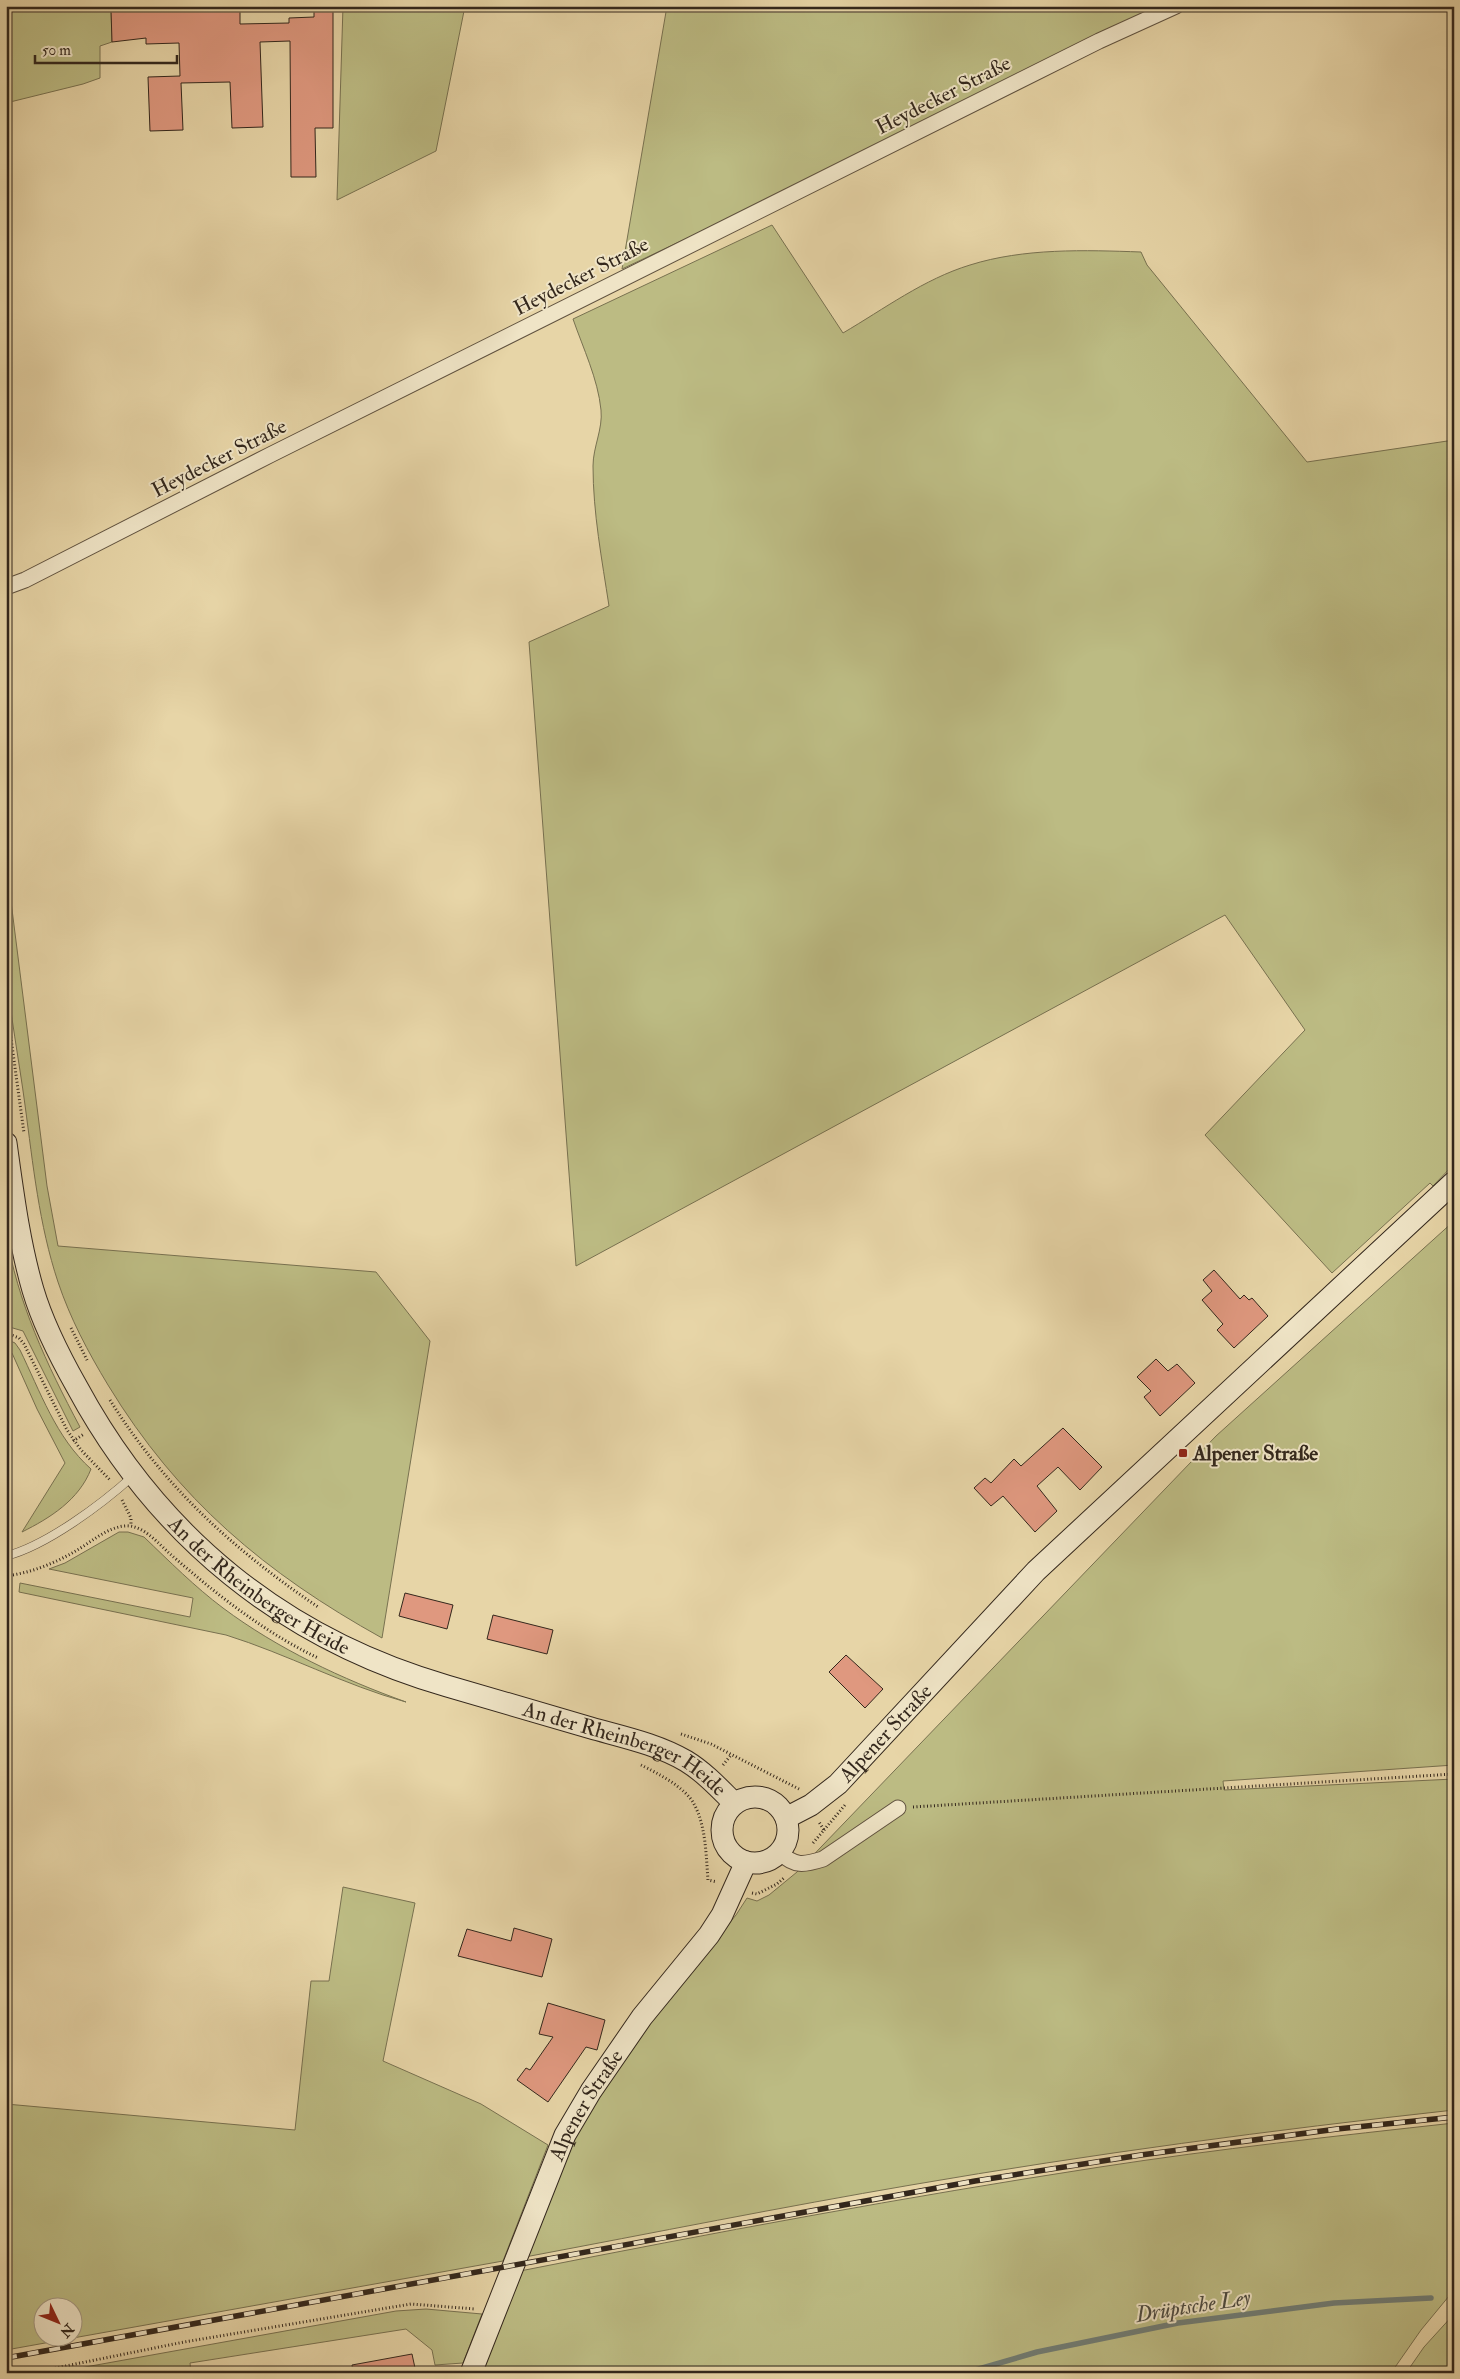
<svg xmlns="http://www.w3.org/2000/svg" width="1460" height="2379" viewBox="0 0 1460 2379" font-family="'IM FELL Double Pica',serif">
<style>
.green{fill:#bcbb83;stroke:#787150;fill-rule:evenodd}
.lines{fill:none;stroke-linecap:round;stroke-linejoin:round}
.stream{stroke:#717d75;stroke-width:5.5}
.building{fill:#df987f;stroke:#33271c}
.lane-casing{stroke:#60523f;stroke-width:9}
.street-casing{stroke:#60523f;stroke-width:17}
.secondary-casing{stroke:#33271c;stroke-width:23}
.path{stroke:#33271c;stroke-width:3;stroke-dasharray:1 2.5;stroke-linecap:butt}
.lane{stroke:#efe4c6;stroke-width:8}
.street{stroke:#efe4c6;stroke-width:15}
.secondary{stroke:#efe4c6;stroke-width:21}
.rail-casing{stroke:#33271c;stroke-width:5.5}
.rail{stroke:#efe4c6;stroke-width:4;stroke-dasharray:11;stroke-linecap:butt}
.poi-dot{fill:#8f2418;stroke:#efe4c6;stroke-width:2}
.labels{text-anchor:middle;stroke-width:4;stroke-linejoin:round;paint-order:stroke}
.street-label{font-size:21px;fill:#33271c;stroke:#efe4c6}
.poi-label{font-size:21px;font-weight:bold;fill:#33271c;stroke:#efe4c6;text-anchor:start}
.water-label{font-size:22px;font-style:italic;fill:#4d4b41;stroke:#efe4c6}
</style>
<rect width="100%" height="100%" fill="#e7d5a7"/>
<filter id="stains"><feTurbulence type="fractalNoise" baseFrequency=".004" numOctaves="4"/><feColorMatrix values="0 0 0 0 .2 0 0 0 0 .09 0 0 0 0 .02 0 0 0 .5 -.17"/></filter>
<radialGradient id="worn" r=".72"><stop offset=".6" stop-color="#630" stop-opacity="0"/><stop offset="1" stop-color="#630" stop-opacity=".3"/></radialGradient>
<g class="green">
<path d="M 6,6 L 111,6 L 112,42 L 100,46 L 100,78 L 83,84 L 6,103 Z"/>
<path d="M 343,6 L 465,6 L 436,151 L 337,200 Z"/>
<path d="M 667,6 L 1177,6 L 622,269 Z"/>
<path d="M 772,225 L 843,333 C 884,309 924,279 970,265 C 1024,248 1085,250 1141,252 L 1147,265 L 1307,462 L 1454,440 L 1454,1164 L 1433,1186 L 1430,1183 L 1332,1273 L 1205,1135 L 1305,1030 L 1225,915 L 576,1266 L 529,642 L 609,606 C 602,560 593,513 593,466 C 593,447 603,429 601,410 C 598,379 583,348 573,319 Z"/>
<path d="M 6,862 L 47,1186 L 58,1246 L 376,1272 L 430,1341 L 382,1638 C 265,1573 178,1500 108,1385 C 88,1352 70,1318 58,1282 C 39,1225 33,1164 25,1105 C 19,1060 10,1014 6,968 C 4,934 6,897 6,862 Z"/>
<path d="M 1454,1221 L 1454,1765 L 1223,1781 L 1224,1790 L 1454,1779 L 1454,2110 C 1272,2130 1091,2154 911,2185 C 782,2207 653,2233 525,2257 L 561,2163 L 610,2076 L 679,1984 L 736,1915 L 747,1898 L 757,1901 L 769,1895 L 797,1872 L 1216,1436 Z"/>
<path d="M 6,1232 C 17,1302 47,1365 80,1427 L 73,1431 L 23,1331 L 6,1326 Z"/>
<path d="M 6,1339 L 15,1343 L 20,1350 C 40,1391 56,1438 91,1469 C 79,1500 50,1518 22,1532 L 65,1463 L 37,1409 L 12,1353 L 6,1352 Z"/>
<path d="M 119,1532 L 128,1532 L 144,1537 C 169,1561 195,1587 223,1608 C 278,1649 342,1679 406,1702 C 344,1685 287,1654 226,1635 L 19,1592 L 20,1583 L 190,1617 L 193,1598 L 49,1569 L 65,1563 Z"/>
<path d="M 343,1887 L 415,1903 L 383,2061 L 481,2104 L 548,2145 L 503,2261 L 6,2350 L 6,2104 L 295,2130 L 311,1981 L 329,1981 ZM 42,2306 L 72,2306 L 72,2336 L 42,2336 Z"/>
<path d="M 1454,2123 L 1454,2290 L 1421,2330 L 1391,2373 L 481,2373 L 520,2271 C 712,2233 905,2197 1100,2167 C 1217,2149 1336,2136 1454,2123 Z"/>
<path d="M 426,2309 L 482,2314 L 463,2363 L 435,2365 L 432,2350 L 406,2329 L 190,2363 L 191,2373 L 52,2373 L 396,2311 Z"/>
<path d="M 1454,2314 L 1454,2373 L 1406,2373 L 1424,2347 Z"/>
</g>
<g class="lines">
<path class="stream" d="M 965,2373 L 1037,2352 L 1178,2323 L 1334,2303 L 1431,2298"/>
</g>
<g class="building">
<path d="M 177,6 L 240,6 L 240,24 L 289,23 L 289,18 L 314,17 L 314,11 L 333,11 L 333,128 L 315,128 L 316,177 L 291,177 L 290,41 L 260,42 L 263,127 L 232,128 L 230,82 L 181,83 L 183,130 L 150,131 L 148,77 L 180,76 L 179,43 L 146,44 L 146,38 L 112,42 L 111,10 Z"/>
<path d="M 1214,1270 L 1240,1299 L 1244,1295 L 1249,1300 L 1252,1298 L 1268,1316 L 1234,1348 L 1217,1330 L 1223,1324 L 1202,1300 L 1212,1291 L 1203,1280 Z"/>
<path d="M 1156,1359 L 1168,1371 L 1177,1364 L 1195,1383 L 1160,1416 L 1144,1397 L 1151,1391 L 1137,1377 Z"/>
<path d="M 1063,1428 L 1102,1467 L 1080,1490 L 1058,1467 L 1037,1486 L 1057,1511 L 1035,1532 L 1003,1496 L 991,1506 L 974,1488 L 985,1478 L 991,1483 L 1014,1459 L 1021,1466 Z"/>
<path d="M 405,1593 L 453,1605 L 447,1629 L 399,1616 Z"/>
<path d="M 493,1615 L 553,1630 L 547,1654 L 487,1639 Z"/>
<path d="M 846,1655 L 883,1689 L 865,1708 L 829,1672 Z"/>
<path d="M 514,1928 L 552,1939 L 542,1977 L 458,1956 L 467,1929 L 511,1941 Z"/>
<path d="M 548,2003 L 605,2020 L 597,2050 L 586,2047 L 548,2102 L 517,2080 L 526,2068 L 530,2070 L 553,2037 L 539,2034 Z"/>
<path d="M 412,2354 L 415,2368 L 391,2373 L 353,2373 L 352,2365 Z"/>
</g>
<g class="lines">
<g class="lane-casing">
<path id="lane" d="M 6,1556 C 46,1546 102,1504 133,1476"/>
</g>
<g class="street-casing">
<g id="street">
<path d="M 6,587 L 25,580 L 270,455 L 1099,41 L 1176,6"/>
<path d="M 779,1852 C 795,1867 804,1865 823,1859 L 898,1808"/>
</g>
</g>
<g class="secondary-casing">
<g id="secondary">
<path id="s1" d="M 6,1143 C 13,1193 19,1242 33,1290 C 43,1324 60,1357 77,1387 C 158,1537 284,1639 447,1686 C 495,1700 543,1714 591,1728 C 623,1737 657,1744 686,1761 C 704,1772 719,1788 734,1803"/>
<circle cx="755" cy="1830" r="33"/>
<path id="s2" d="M 786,1818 L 811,1805 L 838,1784 L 1036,1571 L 1454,1182"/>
<path id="s3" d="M 471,2373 L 565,2135 L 591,2091 L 642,2017 L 709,1935 L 722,1915 L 746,1862"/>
</g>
</g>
<g class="path">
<path d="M 6,1002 L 24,1133"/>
<path d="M 71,1328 L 88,1362"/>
<path d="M 6,1333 L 19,1338 L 24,1344 L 67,1430 L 81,1450 L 110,1480"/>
<path d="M 110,1400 C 165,1488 233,1549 318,1607"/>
<path d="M 73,1441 L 84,1434"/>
<path d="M 122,1500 L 131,1518 L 131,1526"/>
<path d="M 6,1576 C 30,1573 53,1564 74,1552 C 90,1543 106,1528 124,1526 C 142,1524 157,1542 169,1553 C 215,1593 262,1631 318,1658"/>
<path d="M 681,1734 L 711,1744 L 799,1789"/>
<path d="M 641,1765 C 657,1773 685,1787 694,1804 C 706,1826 706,1855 708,1880 L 717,1882"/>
<path d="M 723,1765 L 731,1755"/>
<path d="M 913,1807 L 1454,1774"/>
<path d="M 824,1830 L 845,1805"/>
<path d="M 813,1843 L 824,1830 L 819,1822"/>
<path d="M 752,1893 L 757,1894 L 777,1884 L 785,1877"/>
<path d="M 31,2373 L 184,2342 L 411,2304 L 475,2309"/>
</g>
<use href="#lane" class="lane"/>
<use href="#street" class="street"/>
<use href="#secondary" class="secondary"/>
<g class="rail-casing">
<path id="rail" d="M 6,2358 L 975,2181 L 1141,2155 L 1337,2129 L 1454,2117"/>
</g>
<use href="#rail" class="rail"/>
</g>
<rect class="poi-dot" x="1178" y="1448" width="10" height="10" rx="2.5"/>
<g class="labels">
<g class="street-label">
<text transform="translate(943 95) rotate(-27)" y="7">Heydecker Straße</text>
<text transform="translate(581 276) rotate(-27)" y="7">Heydecker Straße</text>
<text transform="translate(219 458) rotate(-27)" y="7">Heydecker Straße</text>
<text dy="7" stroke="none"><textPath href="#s1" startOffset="530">An der Rheinberger Heide</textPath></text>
<text dy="7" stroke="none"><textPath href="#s2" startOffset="132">Alpener Straße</textPath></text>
<text dy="7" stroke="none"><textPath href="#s1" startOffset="935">An der Rheinberger Heide</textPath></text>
<text dy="7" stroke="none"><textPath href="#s3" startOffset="292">Alpener Straße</textPath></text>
</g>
<g class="poi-label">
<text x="1193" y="1460">Alpener Straße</text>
</g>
<g class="water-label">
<text transform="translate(1193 2305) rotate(-9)" y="8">Drüptsche Ley</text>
</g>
</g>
<rect width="1460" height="2379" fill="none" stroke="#e7d5a7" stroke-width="25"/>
<rect x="8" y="8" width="1445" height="2364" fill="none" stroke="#33271c" stroke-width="2.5"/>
<rect x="12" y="12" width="1435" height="2354" fill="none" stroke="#33271c"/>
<g transform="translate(58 2322) rotate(133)"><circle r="24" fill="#efe4c6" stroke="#a49882"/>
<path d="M0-4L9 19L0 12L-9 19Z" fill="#8f2418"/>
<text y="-8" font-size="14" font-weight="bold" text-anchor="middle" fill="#33271c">N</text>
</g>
<path d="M35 55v8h142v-8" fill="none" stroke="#33271c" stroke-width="2.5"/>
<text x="42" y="55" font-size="15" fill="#33271c" stroke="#efe4c6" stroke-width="4" paint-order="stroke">50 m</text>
<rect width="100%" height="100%" filter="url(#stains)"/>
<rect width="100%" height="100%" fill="url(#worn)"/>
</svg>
